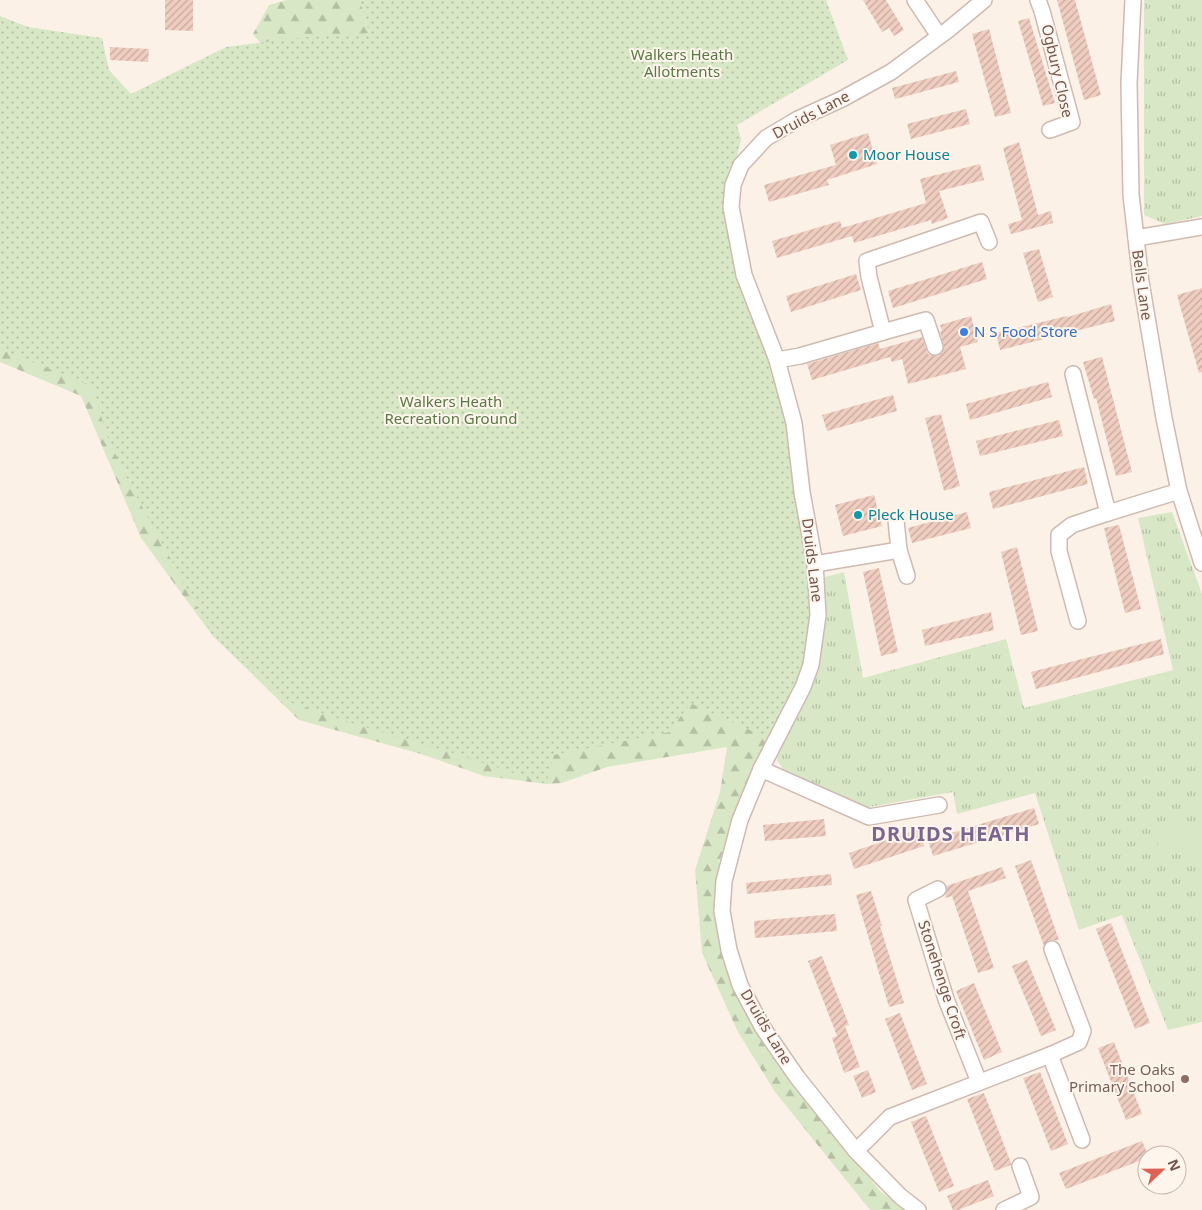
<svg xmlns="http://www.w3.org/2000/svg" width="1202" height="1210" viewBox="0 0 1202 1210" font-family="'Noto Sans',sans-serif">
<style>
.grass{fill:url(#grass-tufts)}
.forest{fill:url(#forest-firs)}
.park{fill:url(#park-dots)}
.pitch{fill:#d8e8c6}
.building{fill:url(#building-hatch)}
.lines{fill:none;stroke-linecap:round;stroke-linejoin:round}
.minor-casing{stroke:#cebab1;stroke-width:18}
.minor{stroke:#fff;stroke-width:15}
.culture-dot{fill:#0f9aa8;stroke:#fef5ed;stroke-width:2}
.shop-dot{fill:#3f7fe0;stroke:#fef5ed;stroke-width:2}
.education-dot{fill:#8d6e63;stroke:#fef5ed;stroke-width:2}
.labels{text-anchor:middle;stroke-width:4;stroke-linejoin:round;paint-order:stroke}
.park-label{font-size:15px;fill:#5a7845;stroke:#fef5ed}
.street-label{font-size:15px;fill:#73564d;stroke:#fef5ed}
.culture-label{font-size:15px;fill:#0d838f;stroke:#fef5ed;text-anchor:start}
.shop-label{font-size:15px;fill:#366cbe;stroke:#fef5ed;text-anchor:start}
.education-label{font-size:15px;fill:#785e54;stroke:#fef5ed;text-anchor:end}
.district-label{font-size:20px;font-weight:bold;letter-spacing:1px;fill:#7c658f;stroke:#fef5ed}
</style>
<defs>
<pattern id="grass-tufts" width="24" height="20" patternUnits="userSpaceOnUse" patternTransform="scale(1.25)"><rect width="24" height="20" fill="#d8e8c6"/><path d="M3 7l-1-3M5 7V3M7 7l1-3M15 17l-1-3M17 17v-4M19 17l1-3" fill="none" stroke="#b4bfa3"/></pattern>
<pattern id="forest-firs" width="22" height="20" patternUnits="userSpaceOnUse" patternTransform="scale(1.25)"><rect width="22" height="20" fill="#d8e8c6"/><path d="M5 1l3.5 6h-7zM16 11l3.5 6h-7z" fill="#b4bfa3"/></pattern>
<pattern id="park-dots" width="8" height="8" patternUnits="userSpaceOnUse" patternTransform="scale(1.25)"><rect width="8" height="8" fill="#d8e8c6"/><path d="M2 2h.1M6 6h.1" fill="none" stroke="#b4bfa3" stroke-width="1.8" stroke-linecap="round"/></pattern>
<pattern id="building-hatch" width="6" height="6" patternUnits="userSpaceOnUse" patternTransform="scale(1.25)"><rect width="6" height="6" fill="#efcdc0"/><path d="M-1 1l2-2M0 6l6-6M5 7l2-2" fill="none" stroke="#c6a99e"/></pattern>
</defs>
<rect width="100%" height="100%" fill="#fbf1e7"/>
<g class="grass">
<path d="M 1144,0 L 1202,0 L 1202,216 L 1165,224 L 1144,215 Z"/>
<path d="M 1172,512 L 1202,594 L 1202,1022 L 1168,1030 L 1122,915 L 1079,930 L 1035,793 L 957,814 L 953,792 L 864,808 L 786,774 L 777,760 L 778,750 L 818,672 L 825,577 L 844,572 L 863,678 L 1006,639 L 1024,708 L 1173,670 L 1138,518 Z"/>
</g>
<g class="forest">
<path d="M 287,0 L 360,0 L 369,33 L 271,56 L 253,34 L 269,5 Z"/>
<path d="M 0,328 L 661,699 L 732,692 L 775,728 L 756,762 L 719,862 L 719,931 L 791,1077 L 880,1191 L 905,1210 L 870,1210 L 775,1092 L 738,1032 L 702,953 L 695,870 L 720,792 L 727,747 L 607,767 L 562,783 L 546,784 L 484,776 L 421,754 L 299,720 L 212,635 L 141,538 L 81,396 L 0,362 Z"/>
</g>
<path class="park" d="M 360,0 L 826,0 L 848,60 L 737,125 L 741,139 L 725,207 L 783,398 L 811,567 L 812,620 L 804,671 L 775,728 L 763,736 L 690,703 L 670,732 L 554,755 L 546,784 L 463,756 L 358,725 L 283,700 L 212,635 L 134,492 L 108,439 L 92,386 L 0,349 L 0,16 L 28,27 L 102,38 L 109,70 L 131,94 L 226,47 L 305,37 L 369,33 Z"/>
<path class="pitch" d="M 1160,821 L 1202,826 L 1202,854 L 1157,849 Z"/>
<g class="building">
<path d="M 165,0 L 193,0 L 193,31 L 165,30 Z"/>
<path d="M 863,0 L 886,0 L 904,30 L 894,36 L 889,28 L 882,32 Z"/>
<path d="M 1057,0 L 1075,0 L 1101,95 L 1084,100 Z"/>
<path d="M 1029,18 L 1055,103 L 1043,106 L 1018,21 Z"/>
<path d="M 989,29 L 1011,113 L 995,117 L 972,34 Z"/>
<path d="M 110,47 L 149,49 L 148,62 L 110,60 Z"/>
<path d="M 956,71 L 959,82 L 895,99 L 892,88 Z"/>
<path d="M 966,109 L 970,124 L 911,139 L 907,124 Z"/>
<path d="M 868,133 L 877,164 L 827,180 L 829,185 L 769,202 L 764,185 L 836,165 L 830,145 Z"/>
<path d="M 1019,142 L 1038,215 L 1051,211 L 1053,223 L 1011,234 L 1008,224 L 1022,220 L 1003,148 Z"/>
<path d="M 980,164 L 984,180 L 939,191 L 948,218 L 932,224 L 931,220 L 854,243 L 852,236 L 777,258 L 772,241 L 840,221 L 842,228 L 926,203 L 920,179 Z"/>
<path d="M 1039,249 L 1053,297 L 1038,302 L 1023,253 Z"/>
<path d="M 982,262 L 987,279 L 893,308 L 888,291 Z"/>
<path d="M 856,274 L 861,290 L 791,312 L 786,296 Z"/>
<path d="M 1202,288 L 1202,372 L 1199,373 L 1177,295 Z"/>
<path d="M 1111,304 L 1115,321 L 1000,350 L 996,333 L 1067,316 L 1068,317 Z"/>
<path d="M 971,316 L 978,342 L 960,347 L 966,369 L 908,384 L 902,359 L 892,362 L 890,357 L 812,380 L 807,364 L 878,343 L 880,349 L 922,337 L 928,354 L 934,356 L 938,356 L 944,348 L 940,331 L 942,331 L 940,325 Z"/>
<path d="M 1102,357 L 1132,472 L 1116,476 L 1096,398 L 1094,399 L 1083,362 Z"/>
<path d="M 1048,382 L 1052,397 L 970,420 L 966,404 Z"/>
<path d="M 893,395 L 897,411 L 827,431 L 822,415 Z"/>
<path d="M 941,414 L 960,486 L 944,491 L 925,418 Z"/>
<path d="M 1059,420 L 1063,436 L 980,456 L 976,441 Z"/>
<path d="M 1084,467 L 1088,484 L 993,509 L 989,492 Z"/>
<path d="M 874,495 L 882,526 L 843,536 L 835,505 Z"/>
<path d="M 967,512 L 971,528 L 912,543 L 908,528 Z"/>
<path d="M 1119,525 L 1141,609 L 1125,613 L 1104,528 Z"/>
<path d="M 1017,547 L 1038,631 L 1021,635 L 1001,552 Z"/>
<path d="M 879,568 L 898,652 L 881,656 L 863,572 Z"/>
<path d="M 991,612 L 994,630 L 925,646 L 922,630 Z"/>
<path d="M 1161,639 L 1164,654 L 1036,689 L 1031,672 Z"/>
<path d="M 1034,808 L 1039,824 L 933,856 L 928,840 Z"/>
<path d="M 824,819 L 826,836 L 765,841 L 763,825 Z"/>
<path d="M 919,829 L 924,846 L 854,869 L 849,853 Z"/>
<path d="M 1031,860 L 1059,940 L 1049,940 L 1044,946 L 1015,866 Z"/>
<path d="M 1002,867 L 1006,878 L 968,891 L 994,968 L 978,973 L 952,896 L 945,898 L 947,886 Z"/>
<path d="M 831,874 L 832,885 L 747,894 L 746,883 Z"/>
<path d="M 871,891 L 882,926 L 880,926 L 904,1003 L 889,1007 L 856,895 Z"/>
<path d="M 835,914 L 837,931 L 755,938 L 754,921 Z"/>
<path d="M 1111,923 L 1150,1023 L 1135,1029 L 1096,929 Z"/>
<path d="M 822,956 L 849,1025 L 845,1026 L 860,1067 L 844,1073 L 832,1038 L 837,1036 L 808,961 Z"/>
<path d="M 1027,960 L 1056,1030 L 1041,1036 L 1012,966 Z"/>
<path d="M 974,983 L 1002,1052 L 984,1060 L 956,991 Z"/>
<path d="M 900,1013 L 927,1084 L 912,1090 L 885,1019 Z"/>
<path d="M 1114,1042 L 1142,1114 L 1126,1120 L 1098,1048 Z"/>
<path d="M 868,1070 L 876,1092 L 862,1098 L 853,1076 Z"/>
<path d="M 1040,1072 L 1068,1144 L 1051,1151 L 1023,1078 Z"/>
<path d="M 984,1093 L 1011,1163 L 1011,1165 L 995,1171 L 967,1099 Z"/>
<path d="M 926,1116 L 954,1186 L 939,1192 L 911,1122 Z"/>
<path d="M 1142,1141 L 1148,1155 L 1147,1158 L 1066,1189 L 1059,1173 Z"/>
<path d="M 988,1180 L 994,1196 L 958,1210 L 953,1210 L 947,1196 Z"/>
</g>
<g class="lines">
<g class="minor-casing">
<g id="minor">
<path d="M 915,0 L 939,36"/>
<path d="M 1038,0 L 1042,11 L 1072,122 L 1050,130"/>
<path d="M 1133,0 L 1129,83 L 1131,195 L 1141,282 L 1164,418 L 1179,491 L 1202,563"/>
<path d="M 1136,238 L 1202,227"/>
<path d="M 883,332 L 926,320 L 935,347"/>
<path d="M 777,360 L 800,356 L 883,332 L 869,277 L 867,261 L 981,222 L 989,242"/>
<path d="M 1073,374 L 1108,513 L 1179,491"/>
<path d="M 896,520 L 899,550 L 907,576"/>
<path d="M 815,564 L 899,550"/>
<path d="M 1078,621 L 1059,551 L 1059,535 L 1072,525 L 1108,513"/>
<path d="M 761,769 L 869,817 L 939,805"/>
<path d="M 938,889 L 916,900 L 946,999 L 979,1082"/>
<path d="M 1050,1055 L 1082,1140"/>
<path d="M 856,1151 L 890,1117 L 1050,1055 L 1079,1042 L 1083,1031 L 1052,949"/>
<path d="M 918,1210 L 900,1196 L 856,1151 L 797,1077 L 763,1028 L 740,985 L 729,950 L 722,911 L 724,881 L 740,820 L 761,769 L 803,687 L 811,665 L 818,615 L 815,564 L 802,492 L 794,423 L 777,360 L 744,275 L 731,207 L 733,185 L 741,165 L 766,138 L 798,119 L 842,99 L 891,72 L 948,30 L 984,0"/>
<path d="M 1004,1210 L 1031,1197 L 1020,1166"/>
</g>
</g>
<use href="#minor" class="minor"/>
</g>
<g class="culture-dot">
<circle cx="853" cy="155" r="5"/>
<circle cx="858" cy="515" r="5"/>
</g>
<circle class="shop-dot" cx="964" cy="332" r="5"/>
<circle class="education-dot" cx="1185" cy="1079" r="5"/>
<g class="labels">
<g class="park-label">
<text x="682" y="60">Walkers Heath<tspan x="682" dy="17">Allotments</tspan></text>
<text x="451" y="407">Walkers Heath<tspan x="451" dy="17">Recreation Ground</tspan></text>
</g>
<g class="street-label">
<text transform="translate(1057 71) rotate(77)" y="5">Ogbury Close</text>
<text transform="translate(811 115) rotate(-28)" y="5">Druids Lane</text>
<text transform="translate(1142 285) rotate(82)" y="5">Bells Lane</text>
<text transform="translate(812 560) rotate(83)" y="5">Druids Lane</text>
<text transform="translate(942 980) rotate(72)" y="5">Stonehenge Croft</text>
<text transform="translate(766 1027) rotate(59)" y="5">Druids Lane</text>
</g>
<g class="culture-label">
<text x="863" y="160">Moor House</text>
<text x="868" y="520">Pleck House</text>
</g>
<g class="shop-label">
<text x="974" y="337">N S Food Store</text>
</g>
<g class="education-label">
<text x="1175" y="1075">The Oaks<tspan x="1175" dy="17">Primary School</tspan></text>
</g>
<g class="district-label">
<text x="951" y="841">DRUIDS HEATH</text>
</g>
</g>
<g transform="translate(1162 1170) rotate(68)"><circle r="24" fill="#fef5ed" stroke="#c6b5ad"/>
<path d="M0-4L9 19L0 12L-9 19Z" fill="#dd6253"/>
<text y="-8" font-size="14" font-weight="bold" text-anchor="middle" fill="#73564d">N</text>
</g>
</svg>
